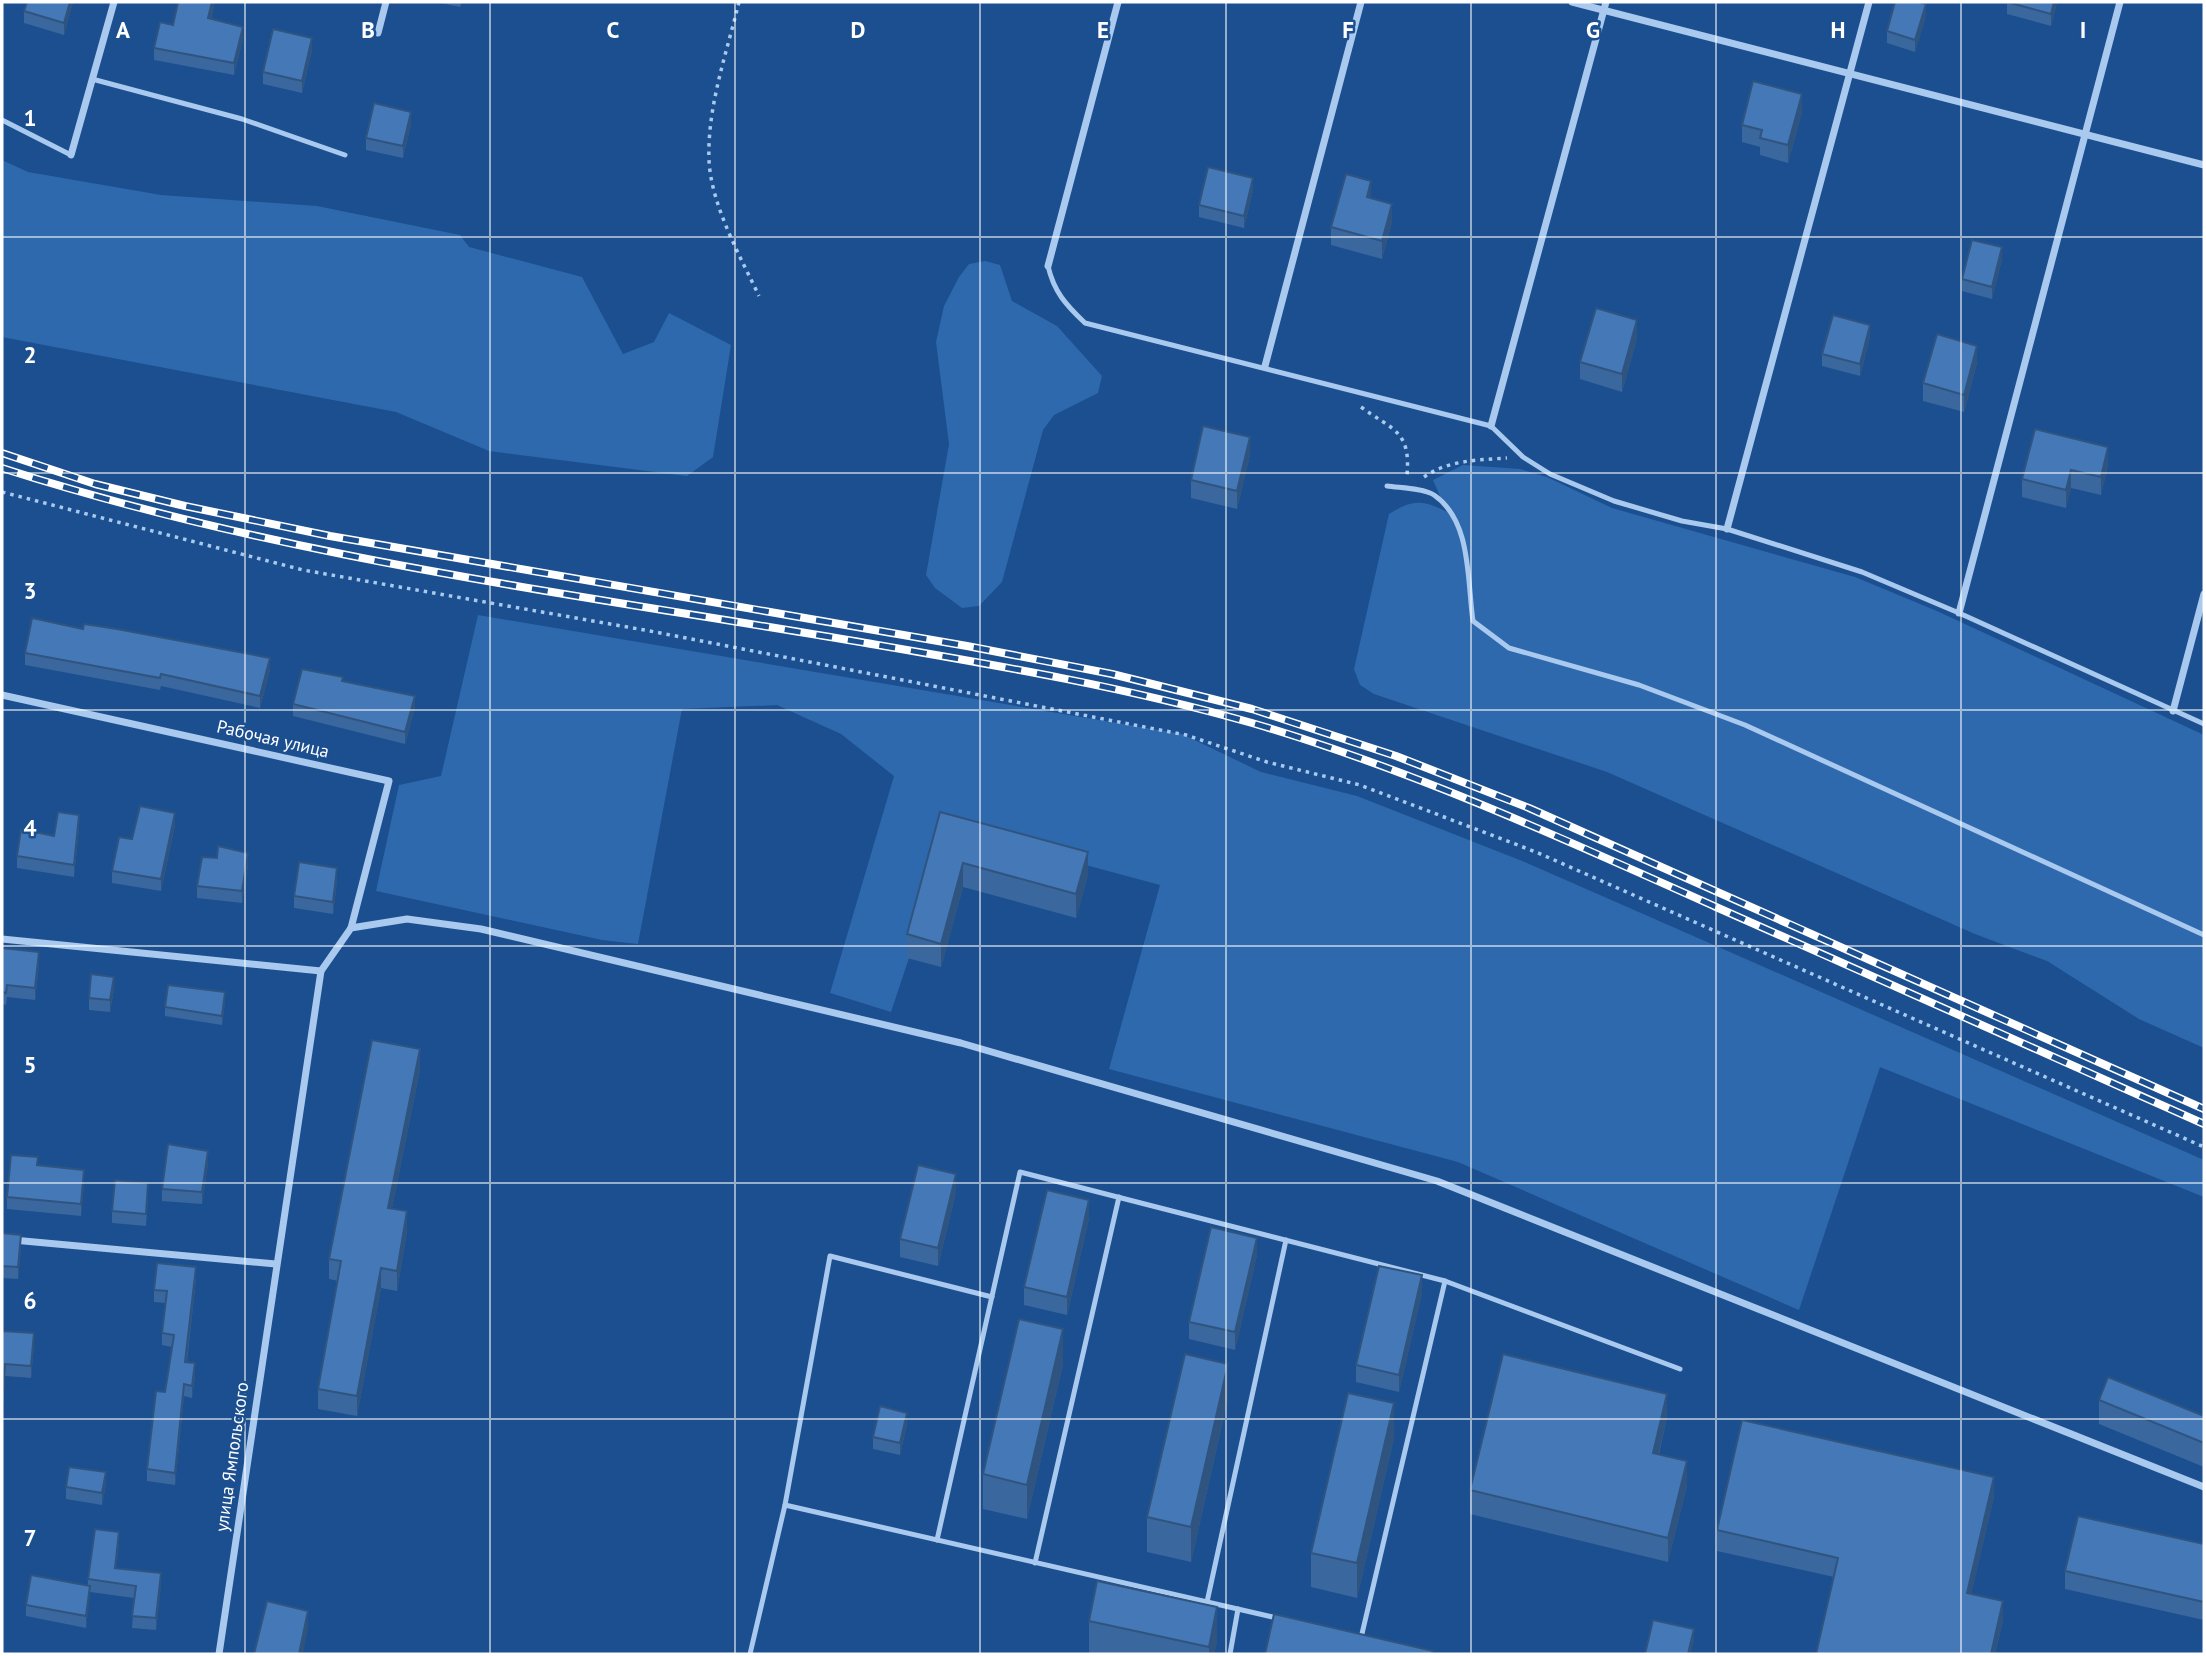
<svg xmlns="http://www.w3.org/2000/svg" width="2206" height="1656" viewBox="0 0 2206 1656" font-family="'PT Sans',sans-serif">
<style>
.green{fill:#2e69ad}
.lines{fill:none;stroke-linecap:round;stroke-linejoin:round}
.path{stroke:#a9c9ee;stroke-width:3.5;stroke-dasharray:3.5 5;stroke-linecap:butt}
.service{stroke:#a9c9ee;stroke-width:5}
.minor{stroke:#a9c9ee;stroke-width:7}
.rail-casing{stroke:#fff;stroke-width:8}
.rail{stroke:#1b4f8f;stroke-width:5;stroke-dasharray:16;stroke-linecap:butt}
.wall{fill:#3a679d}
.shaded-wall{fill:#305480}
.building{fill:#4478b7;stroke:#305480;stroke-width:2}
.grid{fill:none;stroke:#fff;stroke-width:2;stroke-opacity:0.55}
.labels{text-anchor:middle;stroke-width:5;stroke-linejoin:round;paint-order:stroke}
.street-label{font-size:18px;fill:#fff;stroke:#1b4f8f}
.grid-label{font-size:23px;text-anchor:middle;font-weight:bold;fill:#fff;stroke:#1b4f8f;stroke-width:5;stroke-linejoin:round;paint-order:stroke}
</style>
<rect width="100%" height="100%" fill="#1b4f8f"/>
<g class="green">
<path d="M 2,160 L 28,172 L 161,195 L 317,206 L 460,235 L 469,247 L 582,277 L 623,354 L 654,342 L 669,313 L 731,345 L 713,457 L 687,476 L 489,451 L 396,412 L 2,337 Z"/>
<path d="M 985,261 L 1000,265 L 1012,301 L 1057,326 L 1102,376 L 1098,393 L 1054,415 L 1043,430 L 1002,582 L 979,606 L 962,608 L 935,588 L 926,575 L 949,444 L 936,342 L 944,306 L 959,277 L 969,264 Z"/>
<path d="M 1463,465 L 1520,469 L 1547,477 L 1612,508 L 1855,577 L 1937,611 L 2204,735 L 2204,1048 L 2139,1019 L 2047,961 L 1975,934 L 1607,772 L 1374,694 L 1360,685 L 1354,669 L 1389,514 C 1413,499 1423,500 1447,512 L 1433,480 Z"/>
<path d="M 478,615 L 1182,734 L 1261,772 L 1357,796 L 1527,863 L 2204,1160 L 2204,1197 L 1880,1067 L 1799,1310 L 1458,1162 L 1109,1069 L 1160,885 L 952,829 L 891,1012 L 830,993 L 894,776 L 841,734 L 777,705 L 682,709 L 638,944 L 602,940 L 376,891 L 399,785 L 441,776 Z"/>
</g>
<g class="lines">
<g class="path">
<path d="M 739,2 C 727,52 707,107 709,160 C 711,205 740,256 759,296"/>
<path d="M 1361,407 C 1392,430 1411,430 1407,475"/>
<path d="M 1424,477 C 1448,460 1478,460 1507,458"/>
<path d="M 2,492 L 303,570 L 650,631 L 1186,735 L 1267,762 L 1360,785 L 1536,852 L 2204,1147"/>
</g>
<g class="service">
<path d="M 92,79 L 242,119 L 345,155"/>
<path d="M 2,120 L 71,155"/>
<path d="M 1048,266 C 1054,292 1066,305 1085,323 L 1491,426 L 1523,457 L 1550,474 L 1614,501 L 1682,521 L 1727,529 L 1862,572 L 1959,613 L 2204,724"/>
<path d="M 1387,486 C 1400,488 1423,488 1434,495 C 1472,521 1467,581 1473,621 L 1509,648 L 1639,685 L 1745,725 L 2204,935"/>
<path d="M 1445,1281 L 1680,1369"/>
<path d="M 785,1505 L 830,1256 L 992,1297"/>
<path d="M 937,1540 L 1020,1172 L 1445,1281 L 1361,1638 L 1359,1637"/>
<path d="M 1035,1563 L 1119,1197"/>
<path d="M 1207,1602 L 1286,1240"/>
<path d="M 750,1654 L 785,1505 L 1277,1618"/>
<path d="M 1230,1654 L 1238,1609"/>
</g>
<g class="minor">
<path d="M 1572,2 L 2204,165"/>
<path d="M 378,33 L 386,2"/>
<path d="M 71,155 L 114,2"/>
<path d="M 1048,266 L 1118,2"/>
<path d="M 1265,366 L 1361,2"/>
<path d="M 1491,426 L 1606,2"/>
<path d="M 1727,529 L 1869,2"/>
<path d="M 1959,613 L 2120,2"/>
<path d="M 2,695 L 389,781 L 351,928"/>
<path d="M 2173,711 L 2204,594"/>
<path d="M 2,939 L 321,971"/>
<path d="M 2,1239 L 276,1264"/>
<path d="M 219,1654 L 321,971 L 351,928 L 407,919 L 481,929 L 961,1043 L 1437,1181 L 2204,1487"/>
</g>
<g class="rail-casing">
<g id="rail">
<path d="M 2,453 L 95,484 L 185,506 L 330,536 L 967,646 L 1112,674 L 1252,709 L 1396,756 L 1529,808 L 2204,1109"/>
<path d="M 2,468 C 282,558 576,594 866,643 C 995,665 1126,687 1252,723 C 1413,770 1564,839 1716,907 C 1879,979 2042,1052 2204,1124"/>
</g>
</g>
<use href="#rail" class="rail"/>
</g>
<g class="wall">
<path d="M 27,2 L 73,2 L 64,35 L 24,23 L 24,11 Z"/>
<path d="M 178,2 L 215,2 L 211,19 L 243,39 L 234,75 L 154,60 L 154,48 L 173,25 Z"/>
<path d="M 436,2 L 462,2 L 460,7 Z"/>
<path d="M 2007,2 L 2057,2 L 2051,26 L 2007,14 Z"/>
<path d="M 1926,16 L 1915,52 L 1887,43 L 1887,31 Z"/>
<path d="M 312,50 L 302,93 L 263,84 L 263,72 Z"/>
<path d="M 1802,112 L 1788,163 L 1760,155 L 1760,147 L 1742,142 L 1742,125 Z"/>
<path d="M 411,124 L 403,158 L 366,150 L 366,138 Z"/>
<path d="M 1253,190 L 1244,228 L 1199,217 L 1199,205 Z"/>
<path d="M 1371,198 L 1392,222 L 1382,259 L 1331,245 L 1331,227 Z"/>
<path d="M 2002,259 L 1992,299 L 1962,291 L 1962,279 Z"/>
<path d="M 1870,337 L 1860,376 L 1822,366 L 1822,354 Z"/>
<path d="M 1637,338 L 1622,392 L 1580,379 L 1580,362 Z"/>
<path d="M 1977,363 L 1964,412 L 1923,401 L 1923,383 Z"/>
<path d="M 2035,429 L 2108,465 L 2101,495 L 2071,488 L 2066,508 L 2022,497 L 2022,479 Z"/>
<path d="M 1250,455 L 1237,509 L 1191,498 L 1191,480 Z"/>
<path d="M 25,653 L 270,670 L 260,708 L 161,686 L 160,690 L 25,665 Z"/>
<path d="M 343,681 L 415,708 L 405,744 L 293,716 L 293,704 Z"/>
<path d="M 940,812 L 1088,875 L 1076,918 L 963,887 L 941,967 L 907,958 L 907,934 Z"/>
<path d="M 175,825 L 161,891 L 112,883 L 112,871 L 132,839 Z"/>
<path d="M 79,827 L 74,877 L 17,868 L 17,856 Z"/>
<path d="M 248,865 L 242,903 L 197,898 L 197,886 Z"/>
<path d="M 337,880 L 333,914 L 294,908 L 294,896 Z"/>
<path d="M 2,948 L 39,964 L 35,1000 L 7,997 L 6,1005 L 2,1004 Z"/>
<path d="M 114,989 L 110,1012 L 89,1010 L 89,998 Z"/>
<path d="M 225,1001 L 222,1025 L 165,1016 L 165,1007 Z"/>
<path d="M 420,1070 L 392,1208 L 407,1231 L 397,1291 L 381,1288 L 357,1416 L 318,1409 L 318,1389 L 338,1281 L 329,1279 L 329,1259 Z"/>
<path d="M 208,1163 L 202,1204 L 162,1201 L 162,1189 Z"/>
<path d="M 38,1165 L 84,1182 L 81,1216 L 7,1209 L 7,1197 Z"/>
<path d="M 956,1192 L 938,1266 L 900,1257 L 900,1239 Z"/>
<path d="M 148,1195 L 146,1226 L 112,1223 L 112,1211 Z"/>
<path d="M 1089,1218 L 1067,1315 L 1024,1305 L 1024,1287 Z"/>
<path d="M 2,1233 L 21,1247 L 18,1279 L 2,1278 Z"/>
<path d="M 1257,1255 L 1235,1350 L 1189,1339 L 1189,1322 Z"/>
<path d="M 196,1279 L 187,1362 L 195,1375 L 192,1398 L 184,1396 L 175,1485 L 147,1481 L 147,1469 L 165,1392 L 172,1347 L 162,1345 L 162,1333 L 166,1303 L 154,1302 L 154,1290 Z"/>
<path d="M 1422,1293 L 1399,1392 L 1356,1382 L 1356,1365 Z"/>
<path d="M 2,1331 L 34,1345 L 31,1378 L 5,1376 L 3,1408 L 2,1408 Z"/>
<path d="M 1063,1364 L 1027,1519 L 983,1509 L 983,1474 Z"/>
<path d="M 1228,1398 L 1191,1562 L 1147,1552 L 1147,1517 Z"/>
<path d="M 2099,1400 L 2204,1416 L 2204,1467 L 2099,1424 Z"/>
<path d="M 1667,1418 L 1659,1454 L 1687,1485 L 1668,1562 L 1470,1514 L 1470,1490 Z"/>
<path d="M 907,1424 L 900,1455 L 873,1449 L 873,1437 Z"/>
<path d="M 1394,1438 L 1357,1598 L 1311,1587 L 1311,1553 Z"/>
<path d="M 106,1484 L 102,1505 L 66,1499 L 66,1487 Z"/>
<path d="M 1994,1497 L 1971,1594 L 2003,1621 L 1995,1654 L 1816,1654 L 1834,1577 L 1717,1551 L 1717,1530 Z"/>
<path d="M 119,1544 L 116,1568 L 161,1585 L 156,1630 L 132,1628 L 134,1598 L 90,1592 L 86,1628 L 26,1616 L 26,1605 L 88,1585 L 88,1579 Z"/>
<path d="M 2204,1544 L 2204,1620 L 2065,1589 L 2065,1571 Z"/>
<path d="M 1089,1621 L 1217,1642 L 1214,1654 L 1089,1654 Z"/>
</g>
<g class="shaded-wall">
<path d="M 70,2 L 73,2 L 64,35 L 64,23 Z"/>
<path d="M 212,2 L 215,2 L 208,30 L 208,18 Z"/>
<path d="M 2054,2 L 2057,2 L 2051,26 L 2051,14 Z"/>
<path d="M 1926,4 L 1926,16 L 1915,52 L 1915,40 Z"/>
<path d="M 243,27 L 243,39 L 234,75 L 234,63 Z"/>
<path d="M 312,38 L 312,50 L 302,93 L 302,81 Z"/>
<path d="M 1802,94 L 1802,112 L 1788,163 L 1788,145 Z"/>
<path d="M 411,112 L 411,124 L 403,158 L 403,146 Z"/>
<path d="M 1253,178 L 1253,190 L 1244,228 L 1244,216 Z"/>
<path d="M 1371,181 L 1371,199 L 1367,197 Z"/>
<path d="M 1392,204 L 1392,222 L 1382,259 L 1382,241 Z"/>
<path d="M 2002,247 L 2002,259 L 1992,299 L 1992,287 Z"/>
<path d="M 1637,320 L 1637,338 L 1622,392 L 1622,374 Z"/>
<path d="M 1870,325 L 1870,337 L 1860,376 L 1860,364 Z"/>
<path d="M 1977,346 L 1977,363 L 1964,412 L 1964,395 Z"/>
<path d="M 1250,437 L 1250,455 L 1237,509 L 1237,491 Z"/>
<path d="M 2108,447 L 2108,465 L 2101,495 L 2101,477 Z"/>
<path d="M 2071,470 L 2071,488 L 2066,508 L 2066,490 Z"/>
<path d="M 270,658 L 270,670 L 260,708 L 260,696 Z"/>
<path d="M 415,696 L 415,708 L 405,744 L 405,732 Z"/>
<path d="M 175,813 L 175,825 L 161,891 L 161,879 Z"/>
<path d="M 79,815 L 79,827 L 74,877 L 74,865 Z"/>
<path d="M 1088,852 L 1088,875 L 1076,918 L 1076,894 Z"/>
<path d="M 248,853 L 248,865 L 242,903 L 242,891 Z"/>
<path d="M 963,863 L 963,887 L 941,967 L 941,944 Z"/>
<path d="M 337,868 L 337,880 L 333,914 L 333,902 Z"/>
<path d="M 39,952 L 39,964 L 35,1000 L 35,988 Z"/>
<path d="M 114,977 L 114,989 L 110,1012 L 110,1000 Z"/>
<path d="M 225,992 L 225,1001 L 222,1025 L 222,1016 Z"/>
<path d="M 420,1049 L 420,1070 L 388,1228 L 388,1208 Z"/>
<path d="M 208,1151 L 208,1163 L 202,1204 L 202,1192 Z"/>
<path d="M 84,1170 L 84,1182 L 81,1216 L 81,1204 Z"/>
<path d="M 956,1174 L 956,1192 L 938,1266 L 938,1248 Z"/>
<path d="M 1089,1200 L 1089,1218 L 1067,1315 L 1067,1297 Z"/>
<path d="M 407,1211 L 407,1231 L 397,1291 L 397,1271 Z"/>
<path d="M 21,1235 L 21,1247 L 18,1279 L 18,1267 Z"/>
<path d="M 1257,1238 L 1257,1255 L 1235,1350 L 1235,1332 Z"/>
<path d="M 196,1267 L 196,1279 L 185,1374 L 185,1362 Z"/>
<path d="M 381,1268 L 381,1288 L 357,1416 L 357,1396 Z"/>
<path d="M 1422,1275 L 1422,1293 L 1399,1392 L 1399,1375 Z"/>
<path d="M 1063,1329 L 1063,1364 L 1027,1519 L 1027,1485 Z"/>
<path d="M 34,1333 L 34,1345 L 31,1378 L 31,1366 Z"/>
<path d="M 195,1363 L 195,1375 L 192,1398 L 192,1386 Z"/>
<path d="M 1228,1364 L 1228,1398 L 1191,1562 L 1191,1527 Z"/>
<path d="M 184,1384 L 184,1396 L 175,1485 L 175,1473 Z"/>
<path d="M 1667,1394 L 1667,1418 L 1653,1476 L 1653,1453 Z"/>
<path d="M 1394,1403 L 1394,1438 L 1357,1598 L 1357,1563 Z"/>
<path d="M 907,1413 L 907,1424 L 900,1455 L 900,1443 Z"/>
<path d="M 1687,1461 L 1687,1485 L 1668,1562 L 1668,1538 Z"/>
<path d="M 106,1472 L 106,1484 L 102,1505 L 102,1493 Z"/>
<path d="M 1994,1477 L 1994,1497 L 1967,1613 L 1967,1593 Z"/>
<path d="M 119,1532 L 119,1544 L 115,1580 L 115,1568 Z"/>
<path d="M 161,1573 L 161,1585 L 156,1630 L 156,1618 Z"/>
<path d="M 90,1586 L 90,1598 L 86,1628 L 86,1616 Z"/>
<path d="M 2003,1601 L 2003,1621 L 1995,1654 L 1991,1654 Z"/>
<path d="M 1217,1607 L 1217,1642 L 1214,1654 L 1209,1654 L 1209,1647 Z"/>
<path d="M 308,1611 L 308,1629 L 303,1654 L 299,1654 Z"/>
<path d="M 1694,1629 L 1694,1641 L 1691,1654 L 1688,1654 Z"/>
</g>
<g class="building">
<path d="M 27,2 L 70,2 L 64,23 L 24,11 Z"/>
<path d="M 178,2 L 212,2 L 208,18 L 243,27 L 234,63 L 154,48 L 160,22 L 173,25 Z"/>
<path d="M 1895,2 L 1919,2 L 1926,4 L 1915,40 L 1887,31 Z"/>
<path d="M 2007,2 L 2054,2 L 2051,14 Z"/>
<path d="M 273,29 L 312,38 L 302,81 L 263,72 Z"/>
<path d="M 1753,81 L 1802,94 L 1788,145 L 1760,138 L 1762,130 L 1742,125 Z"/>
<path d="M 374,103 L 411,112 L 403,146 L 366,138 Z"/>
<path d="M 1208,167 L 1253,178 L 1244,216 L 1199,205 Z"/>
<path d="M 1346,174 L 1371,181 L 1367,197 L 1392,204 L 1382,241 L 1331,227 Z"/>
<path d="M 1972,240 L 2002,247 L 1992,287 L 1962,279 Z"/>
<path d="M 1596,308 L 1637,320 L 1622,374 L 1580,362 Z"/>
<path d="M 1833,315 L 1870,325 L 1860,364 L 1822,354 Z"/>
<path d="M 1937,334 L 1977,346 L 1964,395 L 1923,383 Z"/>
<path d="M 1203,426 L 1250,437 L 1237,491 L 1191,480 Z"/>
<path d="M 2035,429 L 2108,447 L 2101,477 L 2071,470 L 2066,490 L 2022,479 Z"/>
<path d="M 32,618 L 83,629 L 84,624 L 117,629 L 270,658 L 260,696 L 161,674 L 160,678 L 25,653 Z"/>
<path d="M 302,669 L 343,677 L 342,681 L 415,696 L 405,732 L 293,704 Z"/>
<path d="M 140,806 L 175,813 L 161,879 L 112,871 L 119,837 L 132,839 Z"/>
<path d="M 58,812 L 79,815 L 74,865 L 17,856 L 21,829 L 54,836 Z"/>
<path d="M 940,812 L 1088,852 L 1076,894 L 963,863 L 941,944 L 907,934 Z"/>
<path d="M 218,846 L 248,853 L 242,891 L 197,886 L 202,857 L 217,858 Z"/>
<path d="M 299,862 L 337,868 L 333,902 L 294,896 Z"/>
<path d="M 2,948 L 39,952 L 35,988 L 7,985 L 6,993 L 2,992 Z"/>
<path d="M 91,974 L 114,977 L 110,1000 L 89,998 Z"/>
<path d="M 168,985 L 225,992 L 222,1016 L 165,1007 Z"/>
<path d="M 372,1040 L 420,1049 L 388,1208 L 407,1211 L 397,1271 L 381,1268 L 357,1396 L 318,1389 L 341,1261 L 329,1259 Z"/>
<path d="M 168,1144 L 208,1151 L 202,1192 L 162,1189 Z"/>
<path d="M 11,1155 L 38,1157 L 37,1165 L 84,1170 L 81,1204 L 7,1197 Z"/>
<path d="M 918,1165 L 956,1174 L 938,1248 L 900,1239 Z"/>
<path d="M 115,1180 L 148,1183 L 146,1214 L 112,1211 Z"/>
<path d="M 1047,1190 L 1089,1200 L 1067,1297 L 1024,1287 Z"/>
<path d="M 1211,1227 L 1257,1238 L 1235,1332 L 1189,1322 Z"/>
<path d="M 2,1233 L 21,1235 L 18,1267 L 2,1266 Z"/>
<path d="M 157,1263 L 196,1267 L 185,1362 L 195,1363 L 192,1386 L 184,1384 L 175,1473 L 147,1469 L 156,1391 L 165,1392 L 174,1335 L 162,1333 L 167,1291 L 154,1290 Z"/>
<path d="M 1379,1266 L 1422,1275 L 1399,1375 L 1356,1365 Z"/>
<path d="M 1019,1319 L 1063,1329 L 1027,1485 L 983,1474 Z"/>
<path d="M 2,1331 L 34,1333 L 31,1366 L 5,1364 L 3,1396 L 2,1396 Z"/>
<path d="M 1185,1354 L 1228,1364 L 1191,1527 L 1147,1517 Z"/>
<path d="M 1503,1354 L 1667,1394 L 1653,1453 L 1687,1461 L 1668,1538 L 1470,1490 Z"/>
<path d="M 2108,1377 L 2204,1416 L 2204,1443 L 2099,1400 Z"/>
<path d="M 1348,1393 L 1394,1403 L 1357,1563 L 1311,1553 Z"/>
<path d="M 880,1406 L 907,1413 L 900,1443 L 873,1437 Z"/>
<path d="M 1742,1420 L 1994,1477 L 1967,1593 L 2003,1601 L 1991,1654 L 1816,1654 L 1838,1558 L 1717,1530 Z"/>
<path d="M 69,1467 L 106,1472 L 102,1493 L 66,1487 Z"/>
<path d="M 2078,1516 L 2204,1544 L 2204,1602 L 2065,1571 Z"/>
<path d="M 95,1529 L 119,1532 L 115,1568 L 161,1573 L 156,1618 L 132,1616 L 136,1586 L 88,1579 Z"/>
<path d="M 31,1575 L 90,1586 L 86,1616 L 26,1605 Z"/>
<path d="M 1097,1581 L 1217,1607 L 1209,1647 L 1089,1621 Z"/>
<path d="M 267,1601 L 308,1611 L 299,1654 L 254,1654 Z"/>
<path d="M 1274,1614 L 1433,1651 L 1432,1654 L 1265,1654 Z"/>
<path d="M 1653,1620 L 1694,1629 L 1688,1654 L 1645,1654 Z"/>
</g>
<path class="grid" d="M 245,2 L 245,1654M 490,2 L 490,1654M 735,2 L 735,1654M 980,2 L 980,1654M 1226,2 L 1226,1654M 1471,2 L 1471,1654M 1716,2 L 1716,1654M 1961,2 L 1961,1654M 2,237 L 2204,237M 2,473 L 2204,473M 2,710 L 2204,710M 2,946 L 2204,946M 2,1183 L 2204,1183M 2,1419 L 2204,1419"/>
<g class="labels">
<g class="street-label">
<text transform="translate(273 739) rotate(13)" y="6">Рабочая улица</text>
<text transform="translate(232 1457) rotate(-82)" y="6">улица Ямпольского</text>
</g>
</g>
<g class="grid-label">
<text x="123" y="38">A</text>
<text x="368" y="38">B</text>
<text x="613" y="38">C</text>
<text x="858" y="38">D</text>
<text x="1103" y="38">E</text>
<text x="1348" y="38">F</text>
<text x="1593" y="38">G</text>
<text x="1838" y="38">H</text>
<text x="2083" y="38">I</text>
<text x="30" y="126">1</text>
<text x="30" y="363">2</text>
<text x="30" y="599">3</text>
<text x="30" y="836">4</text>
<text x="30" y="1073">5</text>
<text x="30" y="1309">6</text>
<text x="30" y="1546">7</text>
</g>
<rect width="2206" height="1656" fill="none" stroke="#ffffff" stroke-width="7"/>
</svg>
